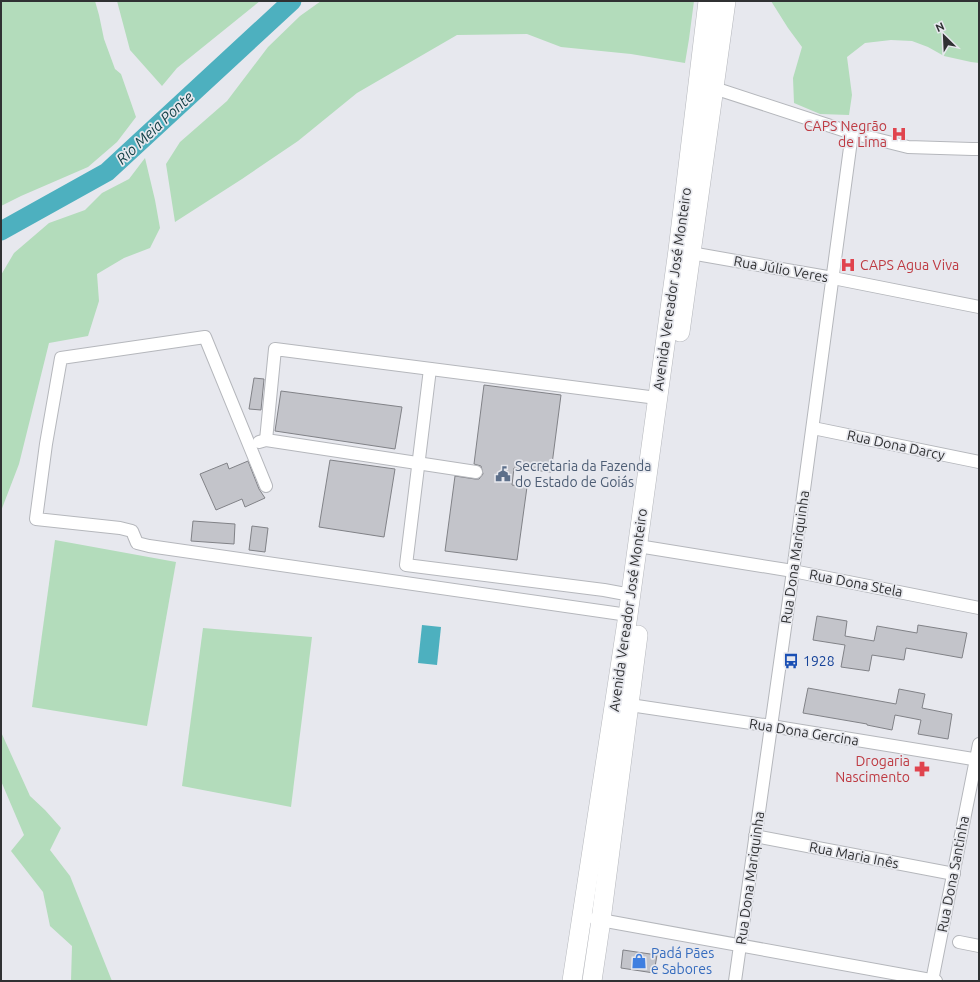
<svg xmlns="http://www.w3.org/2000/svg" width="980" height="982" viewBox="0 0 980 982" font-family="Ubuntu,sans-serif">
<style>
.green{fill:#b3dcbb}
.water{fill:#4db0bf}
.lines{fill:none;stroke-linecap:round;stroke-linejoin:round}
.river{stroke:#4db0bf;stroke-width:19}
.building{fill:#c3c4ca;stroke:#818287}
.minor-casing{stroke:#b5b7bc;stroke-width:14}
.primary-casing{stroke:#b5b7bc;stroke-width:20}
.minor{stroke:#fff;stroke-width:12}
.primary{stroke:#fff;stroke-width:19}
.labels{text-anchor:middle;stroke-width:3.5;stroke-linejoin:round;paint-order:stroke}
.health-label{font-size:14px;fill:#be3a42;stroke:#e7e8ee;text-anchor:end}
.street-label{font-size:14px;fill:#303133;stroke:#e7e8ee}
.service-label{font-size:14px;fill:#4e5e75;stroke:#e7e8ee;text-anchor:start}
.transit-label{font-size:14px;fill:#164399;stroke:#e7e8ee;text-anchor:start}
.shop-label{font-size:14px;fill:#366cbe;stroke:#e7e8ee;text-anchor:start}
.water-label{font-size:15px;font-style:italic;fill:#134147;stroke:#e7e8ee}
</style>
<rect width="100%" height="100%" fill="#e7e8ee"/>
<g class="green">
<path d="M 1,1 L 95,1 L 99,15 L 104,39 L 115,69 L 121,74 L 136,117 L 117,142 L 88,167 L 21,196 L 1,206 Z"/>
<path d="M 117,1 L 260,1 L 177,68 L 162,86 L 130,50 Z"/>
<path d="M 321,1 L 694,1 L 689,39 L 685,63 L 631,54 L 561,47 L 527,34 L 457,35 L 357,93 L 298,141 L 242,179 L 175,222 L 166,164 L 180,142 L 227,101 L 268,47 L 300,16 Z"/>
<path d="M 771,1 L 979,1 L 979,63 L 971,62 L 944,56 L 928,47 L 912,41 L 891,40 L 865,43 L 847,57 L 852,95 L 849,115 L 820,114 L 794,103 L 793,78 L 802,47 L 788,28 Z"/>
<path d="M 145,158 L 155,200 L 160,228 L 150,248 L 124,258 L 97,274 L 99,301 L 88,336 L 49,343 L 19,464 L 1,511 L 1,275 L 14,253 L 49,223 L 85,210 L 102,193 L 129,179 Z"/>
<path d="M 55,540 L 176,562 L 147,726 L 32,707 Z"/>
<path d="M 203,628 L 312,637 L 291,807 L 182,786 Z"/>
<path d="M 1,732 L 30,796 L 45,810 L 61,828 L 50,850 L 70,876 L 112,981 L 71,981 L 72,946 L 50,926 L 43,892 L 11,851 L 24,835 L 1,781 Z"/>
</g>
<path class="water" d="M 422,625 L 441,627 L 437,665 L 418,663 Z"/>
<g class="lines">
<path class="river" d="M 1,231 L 107,172 L 292,1"/>
</g>
<g class="building">
<path d="M 254,378 L 264,379 L 261,410 L 249,409 Z"/>
<path d="M 484,385 L 561,395 L 551,472 L 514,468 L 512,485 L 527,487 L 517,560 L 445,551 L 455,476 L 475,479 L 479,479 L 483,474 L 481,466 L 474,464 Z"/>
<path d="M 281,391 L 402,407 L 395,449 L 275,431 Z"/>
<path d="M 330,460 L 395,469 L 384,537 L 319,527 Z"/>
<path d="M 248,461 L 259,489 L 265,498 L 245,507 L 242,499 L 216,510 L 200,474 L 227,463 L 229,469 Z"/>
<path d="M 193,521 L 235,524 L 234,544 L 191,541 Z"/>
<path d="M 252,526 L 268,528 L 265,552 L 249,550 Z"/>
<path d="M 817,616 L 847,621 L 845,636 L 874,641 L 877,626 L 917,633 L 918,625 L 967,633 L 962,658 L 906,648 L 904,660 L 872,655 L 869,671 L 841,667 L 845,645 L 813,640 Z"/>
<path d="M 808,688 L 896,704 L 899,689 L 925,694 L 922,708 L 952,714 L 948,739 L 918,734 L 921,720 L 895,715 L 892,730 L 867,725 L 867,724 L 803,713 Z"/>
<path d="M 623,950 L 657,955 L 654,973 L 621,968 Z"/>
</g>
<g class="lines">
<g class="minor-casing">
<g id="minor">
<path d="M 714,88 L 852,133 L 908,147 L 972,149 L 979,149"/>
<path d="M 685,252 L 833,278 L 979,307"/>
<path d="M 430,369 L 406,565 L 604,590 L 631,595"/>
<path d="M 813,428 L 979,462"/>
<path d="M 266,440 L 275,349 L 657,398"/>
<path d="M 259,442 L 266,440 L 476,472"/>
<path d="M 266,486 L 205,337 L 61,358 L 46,444 L 36,519 L 120,528 L 132,531 L 137,543 L 149,546 L 628,615"/>
<path d="M 638,546 L 793,571 L 979,608"/>
<path d="M 630,705 L 771,726 L 979,760"/>
<path d="M 755,836 L 954,874"/>
<path d="M 595,919 L 936,981"/>
<path d="M 959,942 L 979,946"/>
<path d="M 735,981 L 793,571 L 852,133"/>
<path d="M 932,981 L 979,744"/>
</g>
</g>
<g class="primary-casing">
<g id="primary">
<path d="M 680,332 L 726,1"/>
<path d="M 572,981 L 628,615 L 678,250 L 708,1"/>
<path d="M 592,981 L 601,920 L 638,635"/>
</g>
</g>
<use href="#minor" class="minor"/>
<use href="#primary" class="primary"/>
</g>
<defs>
<g id="hospital-bare" transform="scale(1.2)"><path d="M-5-5h3v3.5h4V-5h3V5h-3V1.5h-4V5h-3Z" fill="#e0444e" stroke="#e7e8ee" stroke-width="2.5" paint-order="stroke"/></g>
<g id="civic-bare" transform="scale(1.2)"><path d="M-.6-6.5H3V-4.5H.6V-3L4-1V1h2V6H-6V1h2V-1L-.6-3ZM-1.2 2.5V6h2.4V2.5Z" fill="#5c6f8a" stroke="#e7e8ee" stroke-width="2.5" paint-order="stroke"/></g>
<g id="bus-bare" transform="scale(1.2)"><path d="M-5-6H5V4H4V6H2V4H-2V6H-4V4H-5ZM-3.5-4V0h7V-4ZM-3.5 1.2v1.5H-2V1.2ZM2 1.2v1.5H3.5V1.2Z" fill="#1a4fb4" stroke="#e7e8ee" stroke-width="2.5" paint-order="stroke"/></g>
<g id="pharmacy-bare" transform="scale(1.2)"><path d="M-2-6h4v4h4v4h-4v4h-4v-4h-4v-4h4Z" fill="#e0444e" stroke="#e7e8ee" stroke-width="2.5" paint-order="stroke"/></g>
<g id="shop-bare" transform="scale(1.2)"><path d="M-5-2.5h2.3a2.7 3.5 0 0 1 5.4 0H5L5.5 6h-11ZM-1.5-2.5h3a1.5 2.3 0 0 0-3 0Z" fill="#3f7fe0" stroke="#e7e8ee" stroke-width="2.5" paint-order="stroke"/></g>
</defs>
<g fill-rule="evenodd">
<use href="#hospital-bare" x="899" y="134"/>
<use href="#hospital-bare" x="848" y="265"/>
<use href="#civic-bare" x="503" y="474"/>
<use href="#bus-bare" x="791" y="661"/>
<use href="#pharmacy-bare" x="922" y="769"/>
<use href="#shop-bare" x="639" y="961"/>
</g>
<g class="labels">
<g class="health-label">
<text x="887" y="131">CAPS Negrão<tspan x="887" dy="16">de Lima</tspan></text>
<text x="860" y="270" text-anchor="start">CAPS Agua Viva</text>
<text x="910" y="766">Drogaria<tspan x="910" dy="16">Nascimento</tspan></text>
</g>
<g class="street-label">
<text transform="translate(781 269) rotate(10)" y="5">Rua Júlio Veres</text>
<text transform="translate(672 289) rotate(-82)" y="5">Avenida Vereador José Monteiro</text>
<text transform="translate(896 445) rotate(12)" y="5">Rua Dona Darcy</text>
<text transform="translate(795 557) rotate(-82)" y="5">Rua Dona Mariquinha</text>
<text transform="translate(856 583) rotate(11)" y="5">Rua Dona Stela</text>
<text transform="translate(628 610) rotate(-82)" y="5">Avenida Vereador José Monteiro</text>
<text transform="translate(804 732) rotate(9)" y="5">Rua Dona Gercina</text>
<text transform="translate(854 855) rotate(11)" y="5">Rua Maria Inês</text>
<text transform="translate(953 874) rotate(-79)" y="5">Rua Dona Santinha</text>
<text transform="translate(750 878) rotate(-82)" y="5">Rua Dona Mariquinha</text>
</g>
<g class="service-label">
<text x="515" y="471">Secretaria da Fazenda<tspan x="515" dy="16">do Estado de Goiás</tspan></text>
</g>
<g class="transit-label">
<text x="803" y="666">1928</text>
</g>
<g class="shop-label">
<text x="651" y="958">Padá Pães<tspan x="651" dy="16">e Sabores</tspan></text>
</g>
<g class="water-label">
<text transform="translate(155 128) rotate(-43)" y="5">Rio Meia Ponte</text>
</g>
</g>
<rect width="980" height="982" fill="none" stroke="#303133" stroke-width="4"/>
<g transform="translate(944 36) rotate(336)" stroke="#e7e8ee" stroke-width="3" paint-order="stroke">
<path d="M0-3L7 15L0 10L-7 15Z" fill="#303133"/>
<text y="-6" font-size="11" font-weight="bold" text-anchor="middle" fill="#303133">N</text>
</g>
</svg>
